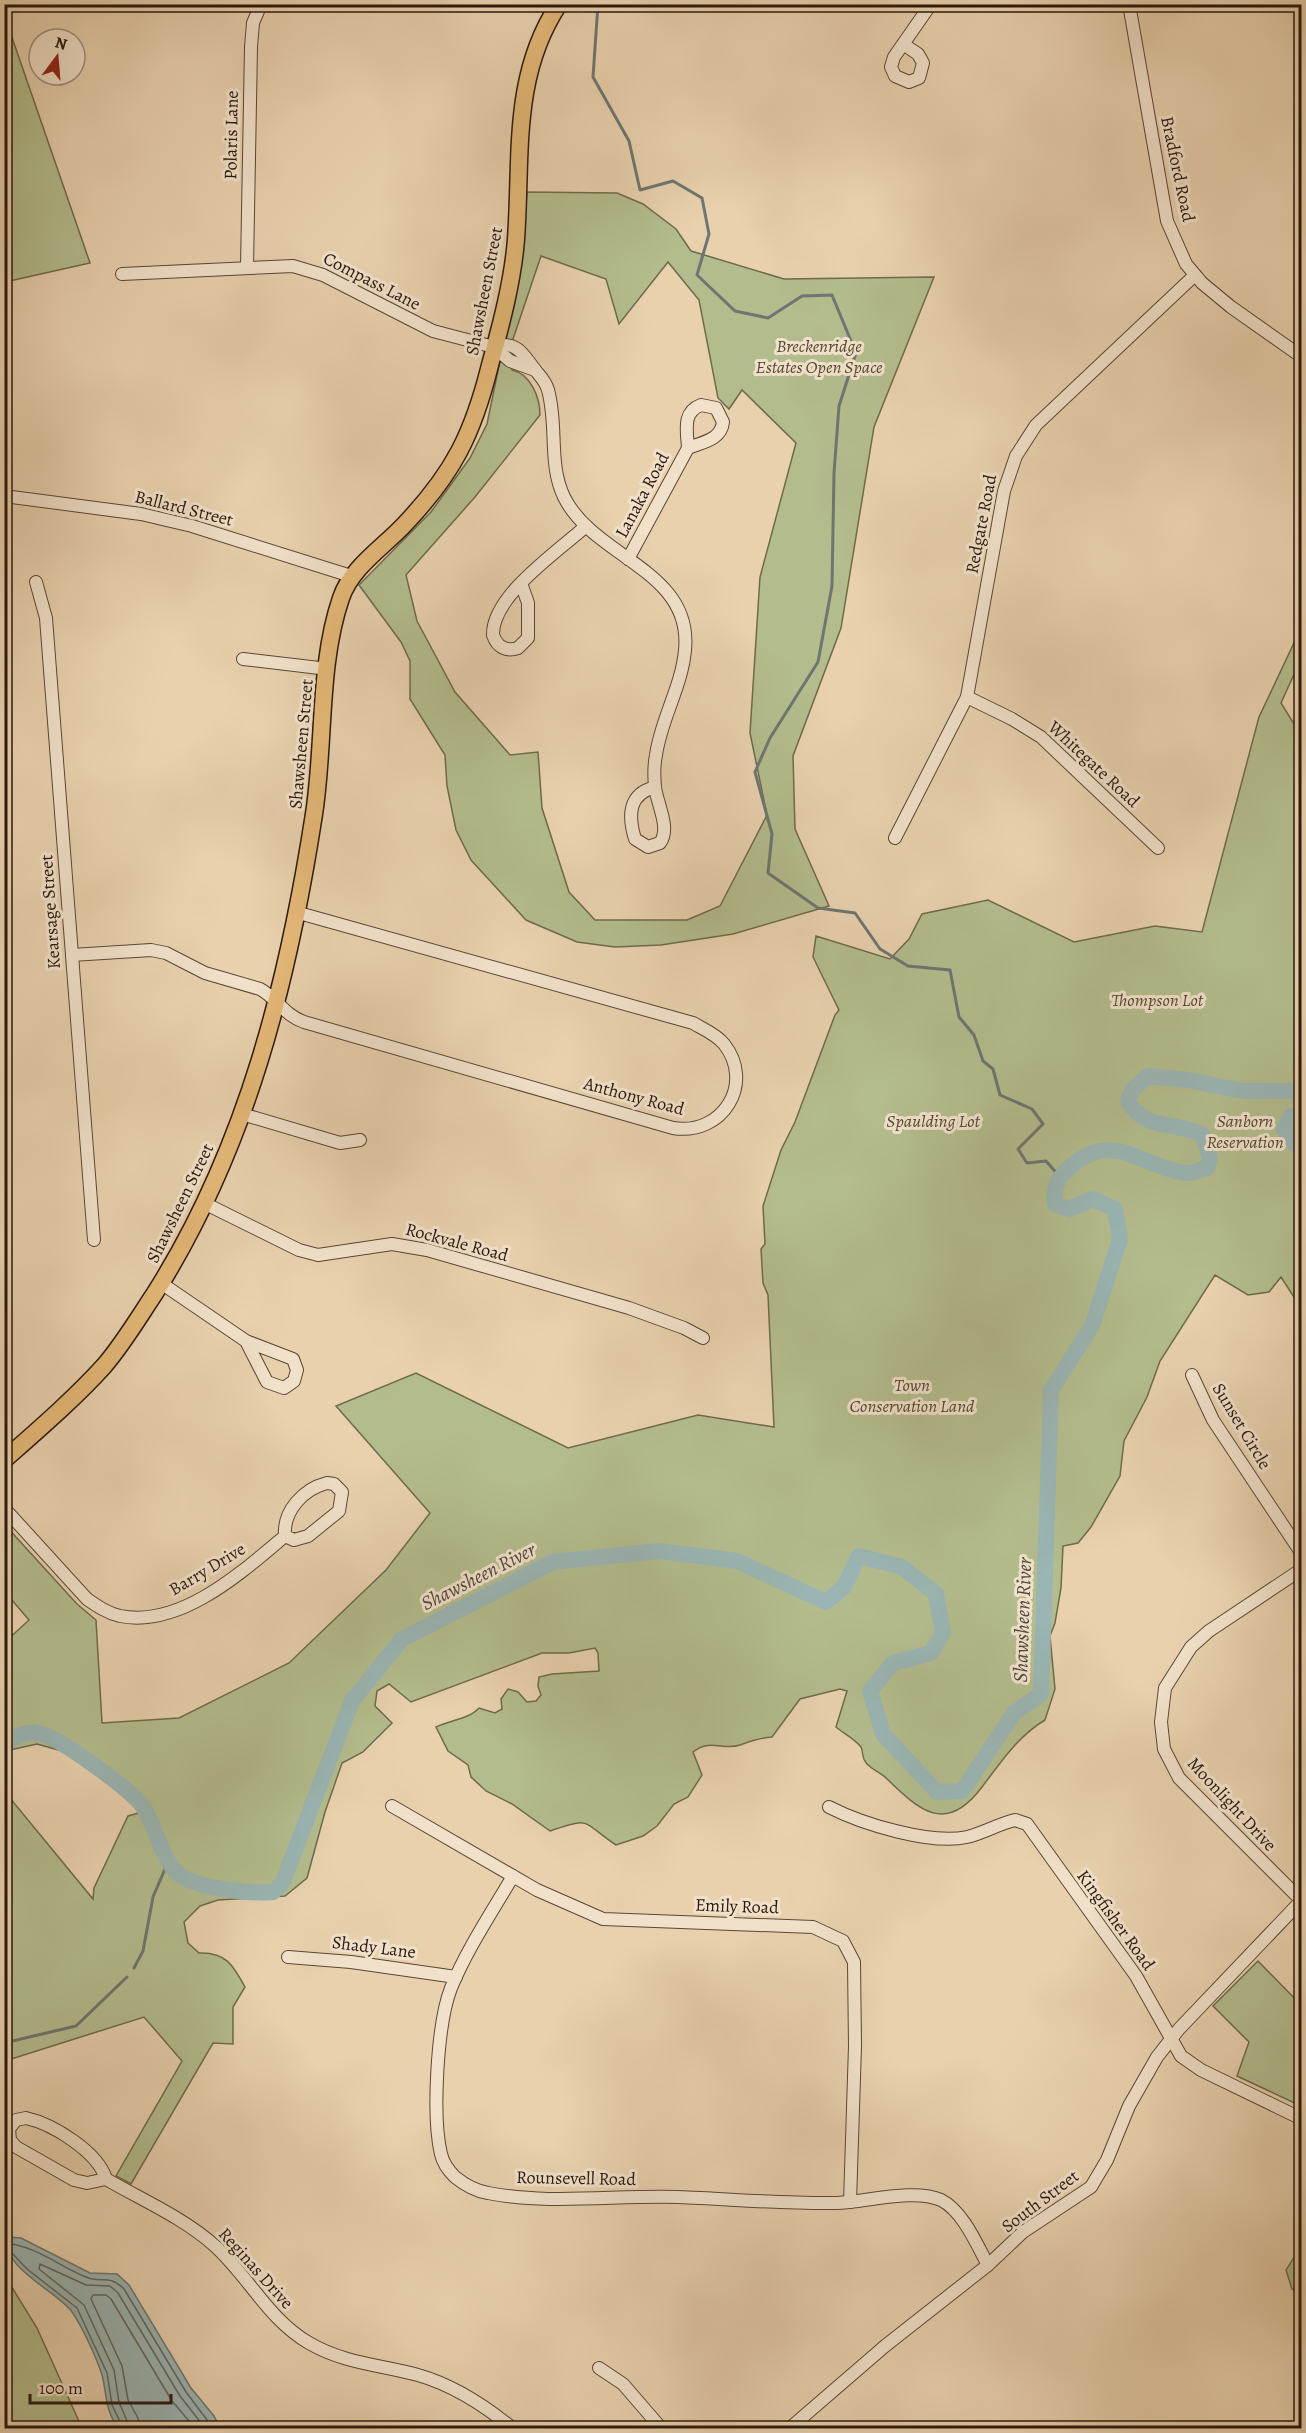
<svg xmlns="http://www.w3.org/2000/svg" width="1306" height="2433" viewBox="0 0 1306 2433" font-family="Alegreya,serif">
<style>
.green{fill:#b3bc8d;stroke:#6e6a4d;stroke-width:1.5;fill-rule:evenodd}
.water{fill:#9ab5b3;stroke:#6d7671;stroke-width:1.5}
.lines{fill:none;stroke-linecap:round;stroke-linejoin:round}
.shore{stroke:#626660;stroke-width:1.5}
.stream{stroke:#6d7671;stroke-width:3}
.river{stroke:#9ab5b3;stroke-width:16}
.minor-casing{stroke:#5a4635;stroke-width:14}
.major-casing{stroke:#2a180d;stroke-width:19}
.minor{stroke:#f1e1ca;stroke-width:12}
.major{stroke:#e4b877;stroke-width:16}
.labels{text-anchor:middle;stroke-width:6;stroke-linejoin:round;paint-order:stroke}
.street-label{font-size:18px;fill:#2a180d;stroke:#f1e1ca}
.park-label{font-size:18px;font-style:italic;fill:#534933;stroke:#f1e1ca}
.water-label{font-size:20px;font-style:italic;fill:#4c473f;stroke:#f1e1ca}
</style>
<rect width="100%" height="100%" fill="#e9d1ae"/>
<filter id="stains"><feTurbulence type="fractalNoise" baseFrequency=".00333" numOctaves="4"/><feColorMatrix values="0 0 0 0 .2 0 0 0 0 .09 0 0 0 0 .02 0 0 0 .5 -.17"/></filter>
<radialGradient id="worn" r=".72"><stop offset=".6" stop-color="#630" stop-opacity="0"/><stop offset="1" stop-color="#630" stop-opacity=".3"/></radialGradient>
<g class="green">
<path d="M 7,23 L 90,263 L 5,282 L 4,26 Z"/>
<path d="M 527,192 L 617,193 L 643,204 L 676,229 L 691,251 L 784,279 L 934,277 L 874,427 L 841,628 L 793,756 L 795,829 L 829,906 L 733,934 L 661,945 L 615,947 L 577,942 L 526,920 L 471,860 L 456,830 L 447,786 L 445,755 L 410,699 L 410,661 L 401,642 L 359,585 L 431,512 L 470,458 L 487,424 L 523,250 ZM 541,256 L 606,279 L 619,324 L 668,262 L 699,300 L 718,398 L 729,409 L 742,390 L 796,443 L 760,577 L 750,733 L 767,815 L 720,906 L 687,920 L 595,920 L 569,892 L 542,808 L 538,752 L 510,755 L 455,692 L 417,621 L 406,575 L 475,497 L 540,415 C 540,398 531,374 512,370 L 513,339 Z"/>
<path d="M 1301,628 L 1301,659 L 1281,703 L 1302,737 L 1301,1308 L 1281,1277 L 1269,1292 L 1248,1295 L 1215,1275 L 1160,1361 L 1147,1397 L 1124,1441 L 1120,1476 L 1091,1527 L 1078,1543 L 1063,1546 L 1061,1588 L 1055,1623 L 1050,1636 L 1055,1689 L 1045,1720 C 1018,1736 1001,1762 982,1787 C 946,1835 920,1811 886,1778 C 880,1772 868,1768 865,1761 C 862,1757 863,1751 861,1747 C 856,1740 843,1733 836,1727 L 847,1691 L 840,1689 L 800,1699 L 772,1737 C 759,1738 751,1741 740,1745 C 723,1751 711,1738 693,1752 L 702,1775 L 688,1797 L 674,1804 L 657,1826 L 643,1836 L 616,1845 C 581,1822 593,1816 550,1831 L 512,1804 L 486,1791 L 471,1777 L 468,1765 L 448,1751 L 436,1727 C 451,1720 469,1719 479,1708 L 495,1713 L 502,1709 L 501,1699 L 508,1689 L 518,1692 L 527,1702 L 536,1701 L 541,1695 L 538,1686 L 539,1677 L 552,1674 L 599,1671 L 598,1653 L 595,1648 L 569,1653 L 542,1653 L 411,1702 L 389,1684 L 377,1691 L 375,1706 L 392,1723 L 363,1752 L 342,1763 L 325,1812 L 307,1878 L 285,1896 L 218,1900 L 200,1906 L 184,1922 L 188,1943 L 199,1953 C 226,1952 233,1965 245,1987 L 233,2007 L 233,2044 L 213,2043 L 131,2184 L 116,2176 L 182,2061 L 144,2017 L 5,2061 L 5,1792 L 93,1899 L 94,1888 L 128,1816 L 146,1811 L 134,1794 L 90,1766 L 80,1756 L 37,1744 L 5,1751 L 5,1642 L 29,1620 L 5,1592 L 5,1525 L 77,1604 L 96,1620 L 102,1723 L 179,1718 L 289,1663 L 386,1570 L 430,1513 L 336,1406 L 416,1373 L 568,1448 L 698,1415 L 774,1427 L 768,1295 L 763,1283 L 761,1249 L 765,1244 L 763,1206 L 781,1150 L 795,1122 L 835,1015 L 839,1010 L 813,957 L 816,936 L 890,959 L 909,939 L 922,914 L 988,900 L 1074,942 L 1155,926 L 1202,932 L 1259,717 Z"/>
<path d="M 1258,1961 L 1301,2005 L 1301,2106 L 1237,2076 L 1249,2042 L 1213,2006 Z"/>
<path d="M 1301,2246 L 1301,2294 L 1292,2289 L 1286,2270 Z"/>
<path d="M 5,2276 L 37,2328 L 82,2428 L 5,2428 Z"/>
</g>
<path class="water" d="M 7,2237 L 21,2238 L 90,2273 L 117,2274 L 129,2285 L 191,2388 L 214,2416 L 220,2428 L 118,2428 C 105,2410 107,2395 102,2375 C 97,2359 82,2326 72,2312 C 58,2292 0,2267 7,2237 Z"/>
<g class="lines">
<g class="shore">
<path d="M 4,2243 C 34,2245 59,2266 86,2277 C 102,2284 108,2273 124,2289 L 186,2392 L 213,2428"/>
<path d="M 4,2250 L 11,2252 L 27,2269 L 77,2308 L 107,2373 L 112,2405 L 123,2428"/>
<path d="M 130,2428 L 119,2402 L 114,2370 L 84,2305 L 39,2269 L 40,2264 L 86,2285 L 110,2286 L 118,2293 L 180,2396 L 205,2428"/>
<path d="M 139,2428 L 138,2418 L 128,2400 L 122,2366 L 91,2299 L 93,2295 L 106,2295 L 111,2299 L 172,2401 L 195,2428"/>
</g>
<g class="stream">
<path d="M 598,4 L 593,77 L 629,141 L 640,190 L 673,181 L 702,198 L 709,234 L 697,275 L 735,311 L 768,318 L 802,296 L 832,295 L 856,353 L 839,406 L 834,473 L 832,586 L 818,662 L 770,738 L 755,772 L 772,834 L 768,873 L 818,908 L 855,913 L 880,949 L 908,966 L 950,970 L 959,1017 L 974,1035 L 983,1061 L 993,1069 L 1000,1095 L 1032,1109 L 1043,1124 L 1018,1149 L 1027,1163 L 1046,1161 L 1060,1177"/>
<path d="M 134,1968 L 143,1951 L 153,1897 L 168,1862"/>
<path d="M 4,2043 L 76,2026 L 127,1977"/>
</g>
<g class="river">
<path d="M 1302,1117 L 1291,1116 L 1284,1129 L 1295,1144 L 1302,1145"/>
<path d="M 4,1742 C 16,1737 26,1731 39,1733 C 59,1737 126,1787 140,1803 C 157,1823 161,1865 183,1877 C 204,1889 250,1894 273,1892 L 282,1884 L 352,1701 L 402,1639 L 553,1562 L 659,1551 L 737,1561 L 826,1602 L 844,1587 L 859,1556 L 902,1567 L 936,1594 L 943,1633 L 931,1653 L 893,1663 L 870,1691 L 883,1734 L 937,1792 L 962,1791 L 1014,1713 L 1041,1694 L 1051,1390 L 1092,1326 L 1120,1239 L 1115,1209 L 1093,1199 L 1069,1209 L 1055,1204 C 1053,1190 1056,1181 1066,1171 C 1110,1127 1138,1165 1184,1173 C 1190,1174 1200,1170 1207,1168 L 1210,1158 L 1202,1134 C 1173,1121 1145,1131 1128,1101 L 1132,1090 L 1148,1076 L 1188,1080 L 1243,1091 L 1302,1091"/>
</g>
<g class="minor-casing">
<g id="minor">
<path d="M 1129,4 L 1167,221 L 1186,264 L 1202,283 L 1231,307 L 1302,357"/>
<path d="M 903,44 L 918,54 L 923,63 L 919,78 L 909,82 L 895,76 L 891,67 L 894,57 L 931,4"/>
<path d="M 247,267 L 251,47 L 253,23 L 261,4"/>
<path d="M 122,274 L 293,266 L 323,275 L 433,331 L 494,347"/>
<path d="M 494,347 C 517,339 524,356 536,371 C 541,377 546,382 548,390 C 558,425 548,464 564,497 C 594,558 693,570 685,650 C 682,686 661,719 656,755 C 654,765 654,776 655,787 C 657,804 671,828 660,843 L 648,847 L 635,839 C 628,816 628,794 655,787"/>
<path d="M 494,347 L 510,361 L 535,370"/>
<path d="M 4,496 L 141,514 L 192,526 L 351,576"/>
<path d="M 628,559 L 688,448 C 703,442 721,440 723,422 L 716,408 L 701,405 C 682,412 687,431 688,448"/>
<path d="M 36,582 L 46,618 L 94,1240"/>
<path d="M 521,583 L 528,603 L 528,638 L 518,648 C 506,652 497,647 493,635 C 492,596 557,552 585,527"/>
<path d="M 243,659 L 328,669"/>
<path d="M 967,697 L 1012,719 L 1041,737 L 1158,848"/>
<path d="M 895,838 L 967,697 L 1004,491 L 1016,456 L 1036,425 L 1195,275"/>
<path d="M 72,955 L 151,950 L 166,953 L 205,973 L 260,989 C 277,998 284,1015 304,1022 L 673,1128 C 723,1136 755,1083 724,1044 C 716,1034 703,1029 693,1023 L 299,913"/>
<path d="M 242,1114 L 340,1143 L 360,1140"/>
<path d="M 204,1203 L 299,1250 L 318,1255 L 392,1244 L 427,1250 L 629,1308 L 684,1328 L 703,1338"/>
<path d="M 161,1283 L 246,1341 L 267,1382 L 284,1388 L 294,1381 L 297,1370 L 293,1359 L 246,1341"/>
<path d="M 1192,1375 L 1213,1420 L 1302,1554"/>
<path d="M 327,1483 L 334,1484 L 342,1492 L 339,1511 L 308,1536 L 294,1540 L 285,1536 C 283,1511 303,1489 327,1483 Z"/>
<path d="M 4,1508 L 87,1599 C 97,1606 107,1613 120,1616 C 181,1628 242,1572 285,1536"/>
<path d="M 392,1806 L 537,1890 L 603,1919 L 813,1927 L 843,1941 L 854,1962 L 855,2046 L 850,2202"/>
<path d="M 829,1807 C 862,1824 931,1845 967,1837 C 984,1833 998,1824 1015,1820 L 1027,1824 L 1136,1976 L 1181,2056 L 1201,2070 L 1302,2119"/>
<path d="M 513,1876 C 492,1912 467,1949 451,1988 C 437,2024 432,2117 441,2154 C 443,2163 449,2171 455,2177 C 465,2185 475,2191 488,2193 C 549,2205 616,2195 678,2197 C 731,2199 784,2204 837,2203 C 866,2202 914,2188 941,2200 C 963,2211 977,2245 988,2265"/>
<path d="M 1301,1900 L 1179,1778 L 1164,1749 L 1161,1722 L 1165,1688 L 1191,1647 L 1209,1631 L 1302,1569"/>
<path d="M 288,1957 L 351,1962 L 456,1977"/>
<path d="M 26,2118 C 53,2124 98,2152 106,2179 L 87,2183 L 74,2180 L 16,2147 L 10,2140 L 9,2129 L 16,2120 Z"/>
<path d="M 106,2179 C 142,2200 184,2218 215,2246 C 249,2277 268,2319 309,2343 C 343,2363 381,2365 418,2375 C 453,2385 484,2405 512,2428"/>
<path d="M 599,2368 L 623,2384 L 661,2428"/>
<path d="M 790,2428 L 885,2346 L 988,2265 L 1023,2232 L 1091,2187 L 1107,2160 L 1129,2106 L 1157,2057 L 1179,2029 L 1302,1900"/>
</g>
</g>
<g class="major-casing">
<path id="major" d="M 4,1460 C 38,1430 74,1399 104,1366 C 123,1344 139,1317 155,1293 C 247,1147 288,982 314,814 C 325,744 318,665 341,598 C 351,568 382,548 403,526 C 453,474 473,434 490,365 C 501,325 513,280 516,239 C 522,157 511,76 559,4"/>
</g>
<use href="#minor" class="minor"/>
<use href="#major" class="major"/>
</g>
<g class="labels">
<g class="street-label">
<text transform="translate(231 135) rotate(-89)" y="6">Polaris Lane</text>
<text transform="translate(1178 169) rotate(78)" y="6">Bradford Road</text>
<text transform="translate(372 281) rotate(27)" y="6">Compass Lane</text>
<text transform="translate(484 291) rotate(-79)" y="6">Shawsheen Street</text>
<text transform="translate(642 495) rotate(-62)" y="6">Lanaka Road</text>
<text transform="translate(184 508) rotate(14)" y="6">Ballard Street</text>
<text transform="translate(981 524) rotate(-79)" y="6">Redgate Road</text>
<text transform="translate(301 744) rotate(-85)" y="6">Shawsheen Street</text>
<text transform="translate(1094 764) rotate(43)" y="6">Whitegate Road</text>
<text transform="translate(50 912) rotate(-94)" y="6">Kearsage Street</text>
<text transform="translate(634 1096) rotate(15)" y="6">Anthony Road</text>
<text transform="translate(180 1203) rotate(-64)" y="6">Shawsheen Street</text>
<text transform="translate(457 1242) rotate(15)" y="6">Rockvale Road</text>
<text transform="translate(1242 1426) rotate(59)" y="6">Sunset Circle</text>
<text transform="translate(207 1569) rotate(-31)" y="6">Barry Drive</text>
<text transform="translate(1232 1804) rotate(47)" y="6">Moonlight Drive</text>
<text transform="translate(737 1906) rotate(2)" y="6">Emily Road</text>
<text transform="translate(1116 1920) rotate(54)" y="6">Kingfisher Road</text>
<text transform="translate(374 1947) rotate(7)" y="6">Shady Lane</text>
<text transform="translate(576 2178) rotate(1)" y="6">Rounsevell Road</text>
<text transform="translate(1040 2201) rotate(-37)" y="6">South Street</text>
<text transform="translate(256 2268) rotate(48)" y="6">Reginas Drive</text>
</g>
<g class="park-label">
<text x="819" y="352">Breckenridge<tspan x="819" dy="21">Estates Open Space</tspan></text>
<text x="1157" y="1006">Thompson Lot</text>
<text x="933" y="1127">Spaulding Lot</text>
<text x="1245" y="1127">Sanborn<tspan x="1245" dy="21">Reservation</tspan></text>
<text x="912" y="1391">Town<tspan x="912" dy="21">Conservation Land</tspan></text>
</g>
<g class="water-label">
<text transform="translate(478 1576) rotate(-27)" y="7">Shawsheen River</text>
<text transform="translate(1022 1620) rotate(-88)" y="7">Shawsheen River</text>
</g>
</g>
<rect width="1306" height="2433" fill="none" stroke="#e9d1ae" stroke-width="24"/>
<rect x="6" y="6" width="1294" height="2421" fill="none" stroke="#2a180d" stroke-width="3"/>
<rect x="12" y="12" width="1282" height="2409" fill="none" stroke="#2a180d" stroke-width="1.5"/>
<g transform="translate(57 57) rotate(16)"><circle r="28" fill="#f1e1ca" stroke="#a1917e" stroke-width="1.5"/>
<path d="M0-4.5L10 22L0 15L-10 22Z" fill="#8f2418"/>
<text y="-9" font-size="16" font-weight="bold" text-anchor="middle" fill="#2a180d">N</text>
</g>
<path d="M30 2394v9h141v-9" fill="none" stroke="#2a180d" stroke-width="3"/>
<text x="39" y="2394" font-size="18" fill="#2a180d" stroke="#f1e1ca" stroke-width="4.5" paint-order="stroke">100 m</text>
<rect width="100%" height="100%" filter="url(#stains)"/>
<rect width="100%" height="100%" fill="url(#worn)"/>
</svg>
